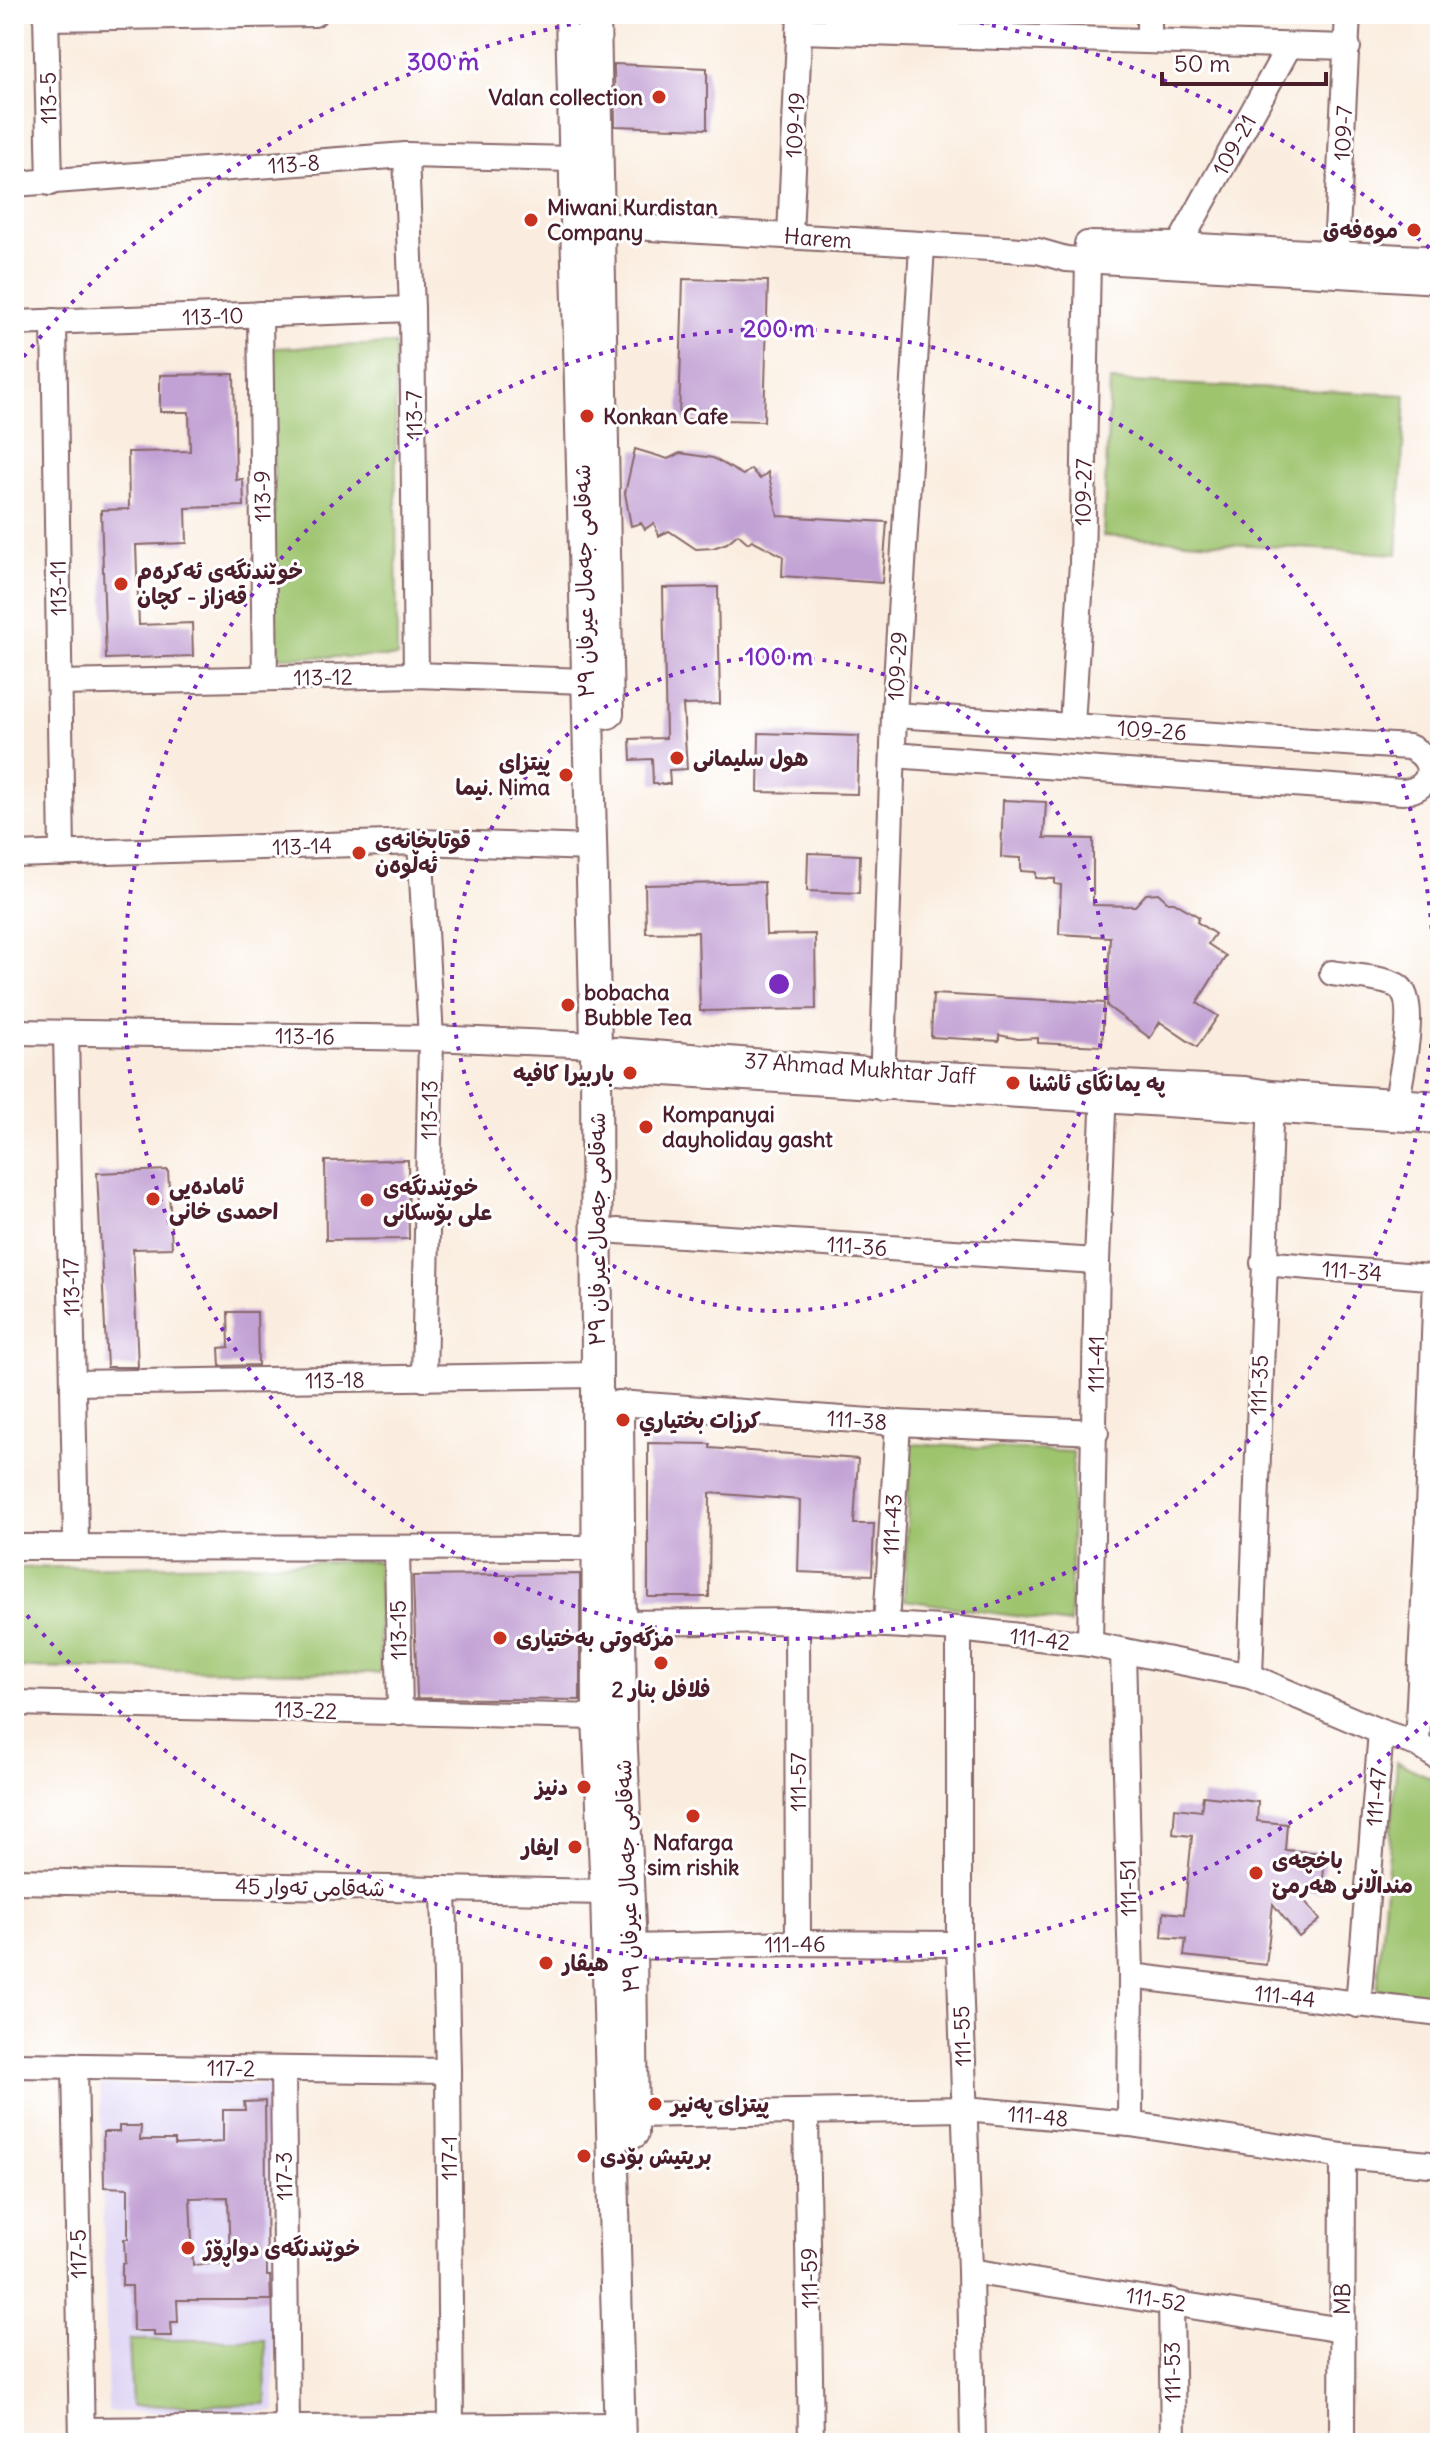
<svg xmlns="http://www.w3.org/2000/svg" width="1454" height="2457" viewBox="0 0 1454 2457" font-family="Delius,'Playpen Sans Arabic',sans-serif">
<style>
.built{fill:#dfd5f5}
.green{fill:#9ec46e;stroke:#74724c;stroke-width:2}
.building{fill:#c2a1d4;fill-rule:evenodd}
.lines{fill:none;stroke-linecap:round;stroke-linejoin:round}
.minor-casing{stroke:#88676a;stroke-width:28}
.major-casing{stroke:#88676a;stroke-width:34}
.minor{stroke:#fff;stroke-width:24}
.major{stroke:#fff;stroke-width:30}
.ring{fill:none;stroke:#7b2cbf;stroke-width:4;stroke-dasharray:4 8}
.poi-dot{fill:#c8321e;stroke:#fff;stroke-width:3}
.labels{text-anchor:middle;stroke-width:6;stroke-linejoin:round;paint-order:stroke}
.poi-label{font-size:22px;font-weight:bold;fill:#4a1f2b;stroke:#fff;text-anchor:start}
.street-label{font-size:22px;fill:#4a1f2b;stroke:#fff}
.centre{fill:#7b2cbf;stroke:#fff;stroke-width:4}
.ring-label{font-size:24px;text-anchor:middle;font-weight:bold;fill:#7b2cbf;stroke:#fff;stroke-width:6;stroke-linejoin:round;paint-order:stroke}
</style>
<rect width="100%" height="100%" fill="#fff"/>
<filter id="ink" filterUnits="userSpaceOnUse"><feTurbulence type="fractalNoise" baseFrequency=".0125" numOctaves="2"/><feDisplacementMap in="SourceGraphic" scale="16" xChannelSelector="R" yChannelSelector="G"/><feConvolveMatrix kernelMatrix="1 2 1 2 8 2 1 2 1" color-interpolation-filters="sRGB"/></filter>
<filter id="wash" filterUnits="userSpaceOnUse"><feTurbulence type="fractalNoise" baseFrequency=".006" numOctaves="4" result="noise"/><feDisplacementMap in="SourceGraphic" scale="32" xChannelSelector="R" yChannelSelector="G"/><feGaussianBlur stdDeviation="1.8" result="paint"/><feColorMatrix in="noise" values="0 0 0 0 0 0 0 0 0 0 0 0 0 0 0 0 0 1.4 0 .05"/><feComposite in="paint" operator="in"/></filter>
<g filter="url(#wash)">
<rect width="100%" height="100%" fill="#faeddf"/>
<path class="built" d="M 100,2085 L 270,2085 L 275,2412 L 108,2412 Z"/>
<g class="green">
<path d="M 395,344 L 397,657 L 275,657 L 273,348 Z"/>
<path d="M 1110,381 L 1406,395 L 1397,554 L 1103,536 Z"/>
<path d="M 910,1444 L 1073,1452 L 1070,1624 L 904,1600 Z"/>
<path d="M 378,1561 L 380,1673 L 14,1668 L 14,1568 Z"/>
<path d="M 1397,1762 L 1440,1782 L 1440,1995 L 1377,1990 Z"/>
<path d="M 129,2340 L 265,2340 L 266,2404 L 132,2406 Z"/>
</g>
<g id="blocks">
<g class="building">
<path d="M 614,64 L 707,68 L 707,129 L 615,126 Z"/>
<path d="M 683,279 L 768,281 L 764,421 L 679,419 Z"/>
<path d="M 234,374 L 236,480 L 243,479 L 244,506 L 186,508 L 187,543 L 136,545 L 139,625 L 192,623 L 193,656 L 106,659 L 101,510 L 129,509 L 128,452 L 190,451 L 189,412 L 160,412 L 160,375 Z"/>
<path d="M 635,449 L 668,459 L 680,453 L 713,458 L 743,475 L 751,469 L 760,479 L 768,472 L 778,516 L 887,522 L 882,583 L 782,576 L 783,556 L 752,540 L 748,543 L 738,534 L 727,543 L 713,548 L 696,549 L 669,531 L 659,536 L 654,523 L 645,529 L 641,523 L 631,526 L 625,493 Z"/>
<path d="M 718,587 L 720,704 L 683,705 L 687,769 L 669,770 L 670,784 L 653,784 L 652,759 L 631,760 L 630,739 L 666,738 L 663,588 Z"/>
<path d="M 759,733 L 859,736 L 857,794 L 758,792 Z"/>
<path d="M 1003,800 L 1046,802 L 1044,838 L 1093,839 L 1093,905 L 1135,906 L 1146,894 L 1158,893 L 1168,902 L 1174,902 L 1199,917 L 1197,922 L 1215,934 L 1208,944 L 1226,956 L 1197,1003 L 1218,1016 L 1197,1047 L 1160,1022 L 1150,1038 L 1107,1006 L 1110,937 L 1059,934 L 1061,885 L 1055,884 L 1055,879 L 1036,878 L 1036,872 L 1021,871 L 1021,858 L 1001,857 Z"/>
<path d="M 808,853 L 860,855 L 859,893 L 807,891 Z"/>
<path d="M 764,882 L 766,935 L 815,934 L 816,1009 L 700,1011 L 698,932 L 646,933 L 645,885 Z"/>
<path d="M 933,994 L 1104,1003 L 1102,1046 L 1038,1043 L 1038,1038 L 1018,1039 L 999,1035 L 999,1041 L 931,1037 Z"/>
<path d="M 408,1160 L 409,1239 L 326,1240 L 325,1161 Z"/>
<path d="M 168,1170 L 172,1248 L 133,1249 L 138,1367 L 107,1367 L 97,1173 Z"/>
<path d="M 228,1312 L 257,1312 L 258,1365 L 220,1366 L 219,1348 L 229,1347 Z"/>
<path d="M 648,1443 L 710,1444 L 710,1448 L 858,1459 L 854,1524 L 874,1524 L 872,1575 L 798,1572 L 800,1500 L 710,1493 L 709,1597 L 648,1597 Z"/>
<path d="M 580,1574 L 580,1700 L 417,1698 L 413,1576 Z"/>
<path d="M 1203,1796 L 1258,1802 L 1257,1821 L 1287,1824 L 1285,1850 L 1325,1853 L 1322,1893 L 1297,1891 L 1320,1920 L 1299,1937 L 1273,1904 L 1266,1965 L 1184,1956 L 1186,1939 L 1162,1937 L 1164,1912 L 1184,1914 L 1192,1836 L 1173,1834 L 1175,1808 L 1201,1811 Z"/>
<path d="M 265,2101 L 267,2276 L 270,2276 L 271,2300 L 177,2300 L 178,2322 L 171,2322 L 172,2336 L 154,2336 L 154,2331 L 133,2331 L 132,2286 L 122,2286 L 122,2264 L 125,2263 L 124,2239 L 128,2239 L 128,2188 L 104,2187 L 103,2132 L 119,2132 L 119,2126 L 141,2126 L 140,2140 L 175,2140 L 175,2145 L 223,2142 L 223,2110 L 245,2110 L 244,2102 ZM 228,2197 L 230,2263 L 193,2265 L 190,2198 Z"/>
</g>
</g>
</g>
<g filter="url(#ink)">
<use href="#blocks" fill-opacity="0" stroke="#88676a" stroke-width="2"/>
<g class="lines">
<g class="minor-casing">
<g id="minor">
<path d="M 46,14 L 50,183"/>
<path d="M 46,18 L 314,14"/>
<path d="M 800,31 L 1348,47"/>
<path d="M 1149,41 L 1149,14"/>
<path d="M 406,155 L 412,309 L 416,675"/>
<path d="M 14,184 L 406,155 L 573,159"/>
<path d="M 599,225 L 1038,251 L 1066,259 L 1440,281"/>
<path d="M 790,236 L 800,14"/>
<path d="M 1087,244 L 1179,245 L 1440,259"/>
<path d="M 1179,245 L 1289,46"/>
<path d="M 1336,252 L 1348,14"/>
<path d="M 260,314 L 265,678"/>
<path d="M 54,321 L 62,854"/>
<path d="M 14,323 L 412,309"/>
<path d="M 60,683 L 416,675 L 586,681"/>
<path d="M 1072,725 L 1082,563 L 1088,260"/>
<path d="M 893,755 L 1403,792 C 1434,789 1438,759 1409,747 L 894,715"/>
<path d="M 420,842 L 431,1038 L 424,1379"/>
<path d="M 14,855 L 420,842 L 591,848"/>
<path d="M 1332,973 C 1348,976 1387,978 1399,987 C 1419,1002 1400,1078 1397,1101"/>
<path d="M 14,1032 L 431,1038 L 596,1045"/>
<path d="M 66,1033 L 76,1541"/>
<path d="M 615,1050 L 882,1071 L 1245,1089 L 1271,1093 L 1440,1104"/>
<path d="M 615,1070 L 1440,1121"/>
<path d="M 882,1088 L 894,715 L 922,246"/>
<path d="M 617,1231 L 1097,1261"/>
<path d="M 1263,1263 L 1440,1278"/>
<path d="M 73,1383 L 597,1375"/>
<path d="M 618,1403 L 898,1423 L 1096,1432"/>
<path d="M 14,1547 L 598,1548"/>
<path d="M 397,1548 L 400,1713"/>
<path d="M 797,1621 L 798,1943"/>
<path d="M 620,1623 L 797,1621 L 886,1625 L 959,1629 L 1090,1644 L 1250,1676 L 1381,1732 L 1417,1744 L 1440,1759"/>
<path d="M 886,1625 L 898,1423"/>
<path d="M 959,1629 L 959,1944 L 970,2271 L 973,2443"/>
<path d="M 1090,1644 L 1097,1261 L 1104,1087"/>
<path d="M 1123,1651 L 1131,1976 L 1130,2124"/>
<path d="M 1250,1676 L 1271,1095"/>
<path d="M 14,1703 L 598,1717"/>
<path d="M 1417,1744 L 1427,1539 L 1436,1278"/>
<path d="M 14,1881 L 606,1892"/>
<path d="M 444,1889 L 448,2071 L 451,2426"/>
<path d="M 631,1947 L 798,1943 L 959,1944"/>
<path d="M 1131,1976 L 1440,2014"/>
<path d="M 1358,2005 L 1381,1732"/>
<path d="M 14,2065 L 448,2071"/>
<path d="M 75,2065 L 82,2443"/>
<path d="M 283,2069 L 287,2427"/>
<path d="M 806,2113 L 811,2443"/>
<path d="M 632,2115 L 965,2109 L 1130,2124 L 1343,2156 L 1440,2165"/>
<path d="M 970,2271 L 1342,2330"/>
<path d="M 1171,2301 L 1173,2443"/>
<path d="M 82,2430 L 620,2425"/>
<path d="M 1342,2443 L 1343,2156"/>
</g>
</g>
<g class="major-casing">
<g id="major">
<path d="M 571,14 L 596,1045 L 598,1717 L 606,1892 L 620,2443"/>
<path d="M 595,14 L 608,713"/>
<path d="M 618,1417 L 621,1727 L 631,1947 L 633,2133"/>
</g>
</g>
<use href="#minor" class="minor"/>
<use href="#major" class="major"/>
</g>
</g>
<g class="ring">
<circle cx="779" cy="984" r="327"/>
<circle cx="779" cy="984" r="655"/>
<path d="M1436 1714A982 982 0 0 1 16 1602M16 366A982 982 0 0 1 625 14M933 14A982 982 0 0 1 1436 254"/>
</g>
<g class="poi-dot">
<circle cx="659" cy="97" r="8"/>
<circle cx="531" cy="220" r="8"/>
<circle cx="1414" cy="230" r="8"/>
<circle cx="587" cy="416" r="8"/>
<circle cx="121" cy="584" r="8"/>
<circle cx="677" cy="758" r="8"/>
<circle cx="566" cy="775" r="8"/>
<circle cx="359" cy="853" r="8"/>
<circle cx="568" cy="1005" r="8"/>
<circle cx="630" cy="1073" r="8"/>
<circle cx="1013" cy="1083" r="8"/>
<circle cx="646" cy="1127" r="8"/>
<circle cx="153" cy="1199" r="8"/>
<circle cx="367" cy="1200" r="8"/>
<circle cx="623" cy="1420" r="8"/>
<circle cx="500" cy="1638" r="8"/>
<circle cx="661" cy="1663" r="8"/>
<circle cx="584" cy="1787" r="8"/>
<circle cx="693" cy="1816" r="8"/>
<circle cx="575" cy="1847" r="8"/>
<circle cx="1256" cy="1873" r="8"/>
<circle cx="546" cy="1963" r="8"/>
<circle cx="655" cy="2104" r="8"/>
<circle cx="584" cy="2156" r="8"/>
<circle cx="188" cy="2248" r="8"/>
</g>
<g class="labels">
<g class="poi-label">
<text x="643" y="105" text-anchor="end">Valan collection</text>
<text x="547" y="215">Miwani Kurdistan<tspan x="547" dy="25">Company</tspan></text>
<text x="1398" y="238" text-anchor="end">موەفەق</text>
<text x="603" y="424">Konkan Cafe</text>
<text x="137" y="579">خوێندنگەی ئەکرەم<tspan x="137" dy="25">قەزاز - کچان</tspan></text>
<text x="693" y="766">هول سليمانى</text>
<text x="550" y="770" text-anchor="end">پیتزای<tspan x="550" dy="25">نیما. Nima</tspan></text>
<text x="375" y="848">قوتابخانەی<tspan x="375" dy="25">ئەڵوەن</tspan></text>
<text x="584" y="1000">bobacha<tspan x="584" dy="25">Bubble Tea</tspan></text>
<text x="614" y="1081" text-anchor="end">باربيرا كافيه</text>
<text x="1029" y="1091">په یمانگای ئاشنا</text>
<text x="662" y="1122">Kompanyai<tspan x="662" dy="25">dayholiday gasht</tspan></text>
<text x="169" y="1194">ئامادەیی<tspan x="169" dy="25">احمدی خانی</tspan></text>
<text x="383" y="1195">خوێندنگەی<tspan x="383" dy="25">علی بۆسکانی</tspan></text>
<text x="639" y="1428">كرزات بختياري</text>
<text x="516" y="1646">مزگەوتی بەختیاری</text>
<text x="661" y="1697" text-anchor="middle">فلافل بنار 2</text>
<text x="568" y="1795" text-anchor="end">دنيز</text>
<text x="693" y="1850" text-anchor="middle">Nafarga<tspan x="693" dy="25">sim rishik</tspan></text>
<text x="559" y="1855" text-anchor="end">ايفار</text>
<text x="1272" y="1868">باخچەی<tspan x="1272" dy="25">منداڵانی هەرمێ</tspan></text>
<text x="562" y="1971">هيڤار</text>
<text x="671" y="2112">پیتزای پەنیر</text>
<text x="600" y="2164">بریتیش بۆدی</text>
<text x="204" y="2256">خوێندنگەی دواڕۆژ</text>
</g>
<g class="street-label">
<text transform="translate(48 98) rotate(-91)" y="8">113-5</text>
<text transform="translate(795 125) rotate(-87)" y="8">109-19</text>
<text transform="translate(1343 133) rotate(-87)" y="8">109-7</text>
<text transform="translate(1234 145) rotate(-61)" y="8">109-21</text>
<text transform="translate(294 164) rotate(-4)" y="8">113-8</text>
<text transform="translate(818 238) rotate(4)" y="8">Harem</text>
<text transform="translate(213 316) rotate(-2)" y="8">113-10</text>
<text transform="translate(414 415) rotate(-91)" y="8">113-7</text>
<text transform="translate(1083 492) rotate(-89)" y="8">109-27</text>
<text transform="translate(262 496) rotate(-91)" y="8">113-9</text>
<text transform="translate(584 581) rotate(-91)" y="8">شەقامی جەمال عیرفان ٣٩</text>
<text transform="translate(58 588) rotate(-91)" y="8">113-11</text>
<text transform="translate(897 666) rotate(-87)" y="8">109-29</text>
<text transform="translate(323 677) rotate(-1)" y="8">113-12</text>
<text transform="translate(1152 730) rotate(4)" y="8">109-26</text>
<text transform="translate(302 846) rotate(-2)" y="8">113-14</text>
<text transform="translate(305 1036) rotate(1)" y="8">113-16</text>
<text transform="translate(860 1068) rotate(4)" y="8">37 Ahmad Mukhtar Jaff</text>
<text transform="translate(429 1110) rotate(-89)" y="8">113-13</text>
<text transform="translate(597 1229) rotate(-90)" y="8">شەقامی جەمال عیرفان ٣٩</text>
<text transform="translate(857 1246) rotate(4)" y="8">111-36</text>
<text transform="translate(1352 1271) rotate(5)" y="8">111-34</text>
<text transform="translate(71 1287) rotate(-91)" y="8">113-17</text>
<text transform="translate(1096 1364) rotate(-89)" y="8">111-41</text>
<text transform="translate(335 1380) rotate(-1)" y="8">113-18</text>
<text transform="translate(1259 1385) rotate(-88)" y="8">111-35</text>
<text transform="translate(857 1420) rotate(4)" y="8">111-38</text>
<text transform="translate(892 1524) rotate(-87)" y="8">111-43</text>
<text transform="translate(398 1630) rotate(-91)" y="8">113-15</text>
<text transform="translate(1040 1639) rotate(7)" y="8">111-42</text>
<text transform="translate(306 1710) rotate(2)" y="8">113-22</text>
<text transform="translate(798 1782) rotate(-90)" y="8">111-57</text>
<text transform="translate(1376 1797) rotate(-85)" y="8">111-47</text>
<text transform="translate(627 1876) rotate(-92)" y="8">شەقامی جەمال عیرفان ٣٩</text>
<text transform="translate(310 1887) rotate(1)" y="8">شەقامی تەوار 45</text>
<text transform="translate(1128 1888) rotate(-91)" y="8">111-51</text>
<text transform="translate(795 1944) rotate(-1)" y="8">111-46</text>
<text transform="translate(1285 1996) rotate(7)" y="8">111-44</text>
<text transform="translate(962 2036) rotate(-92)" y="8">111-55</text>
<text transform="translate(231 2068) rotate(1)" y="8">117-2</text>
<text transform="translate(1038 2116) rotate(5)" y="8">111-48</text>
<text transform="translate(449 2158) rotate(-90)" y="8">117-1</text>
<text transform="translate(284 2176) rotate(-91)" y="8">117-3</text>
<text transform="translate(78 2254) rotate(-91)" y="8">117-5</text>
<text transform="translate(809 2278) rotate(-91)" y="8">111-59</text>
<text transform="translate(1156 2299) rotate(9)" y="8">111-52</text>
<text transform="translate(1342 2299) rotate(-89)" y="8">MB</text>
<text transform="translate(1172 2372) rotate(-91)" y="8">111-53</text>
</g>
</g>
<circle cx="779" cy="984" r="12" class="centre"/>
<g class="ring-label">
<text x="443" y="70">300 m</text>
<text x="779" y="337">200 m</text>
<text x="779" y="665">100 m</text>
</g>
<rect width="1454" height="2457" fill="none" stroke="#fff" stroke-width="48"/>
<path d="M1162 72v12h164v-12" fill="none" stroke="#4a1f2b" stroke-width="4"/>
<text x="1174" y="72" font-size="24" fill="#4a1f2b" stroke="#ffffff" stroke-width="6" paint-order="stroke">50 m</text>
</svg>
